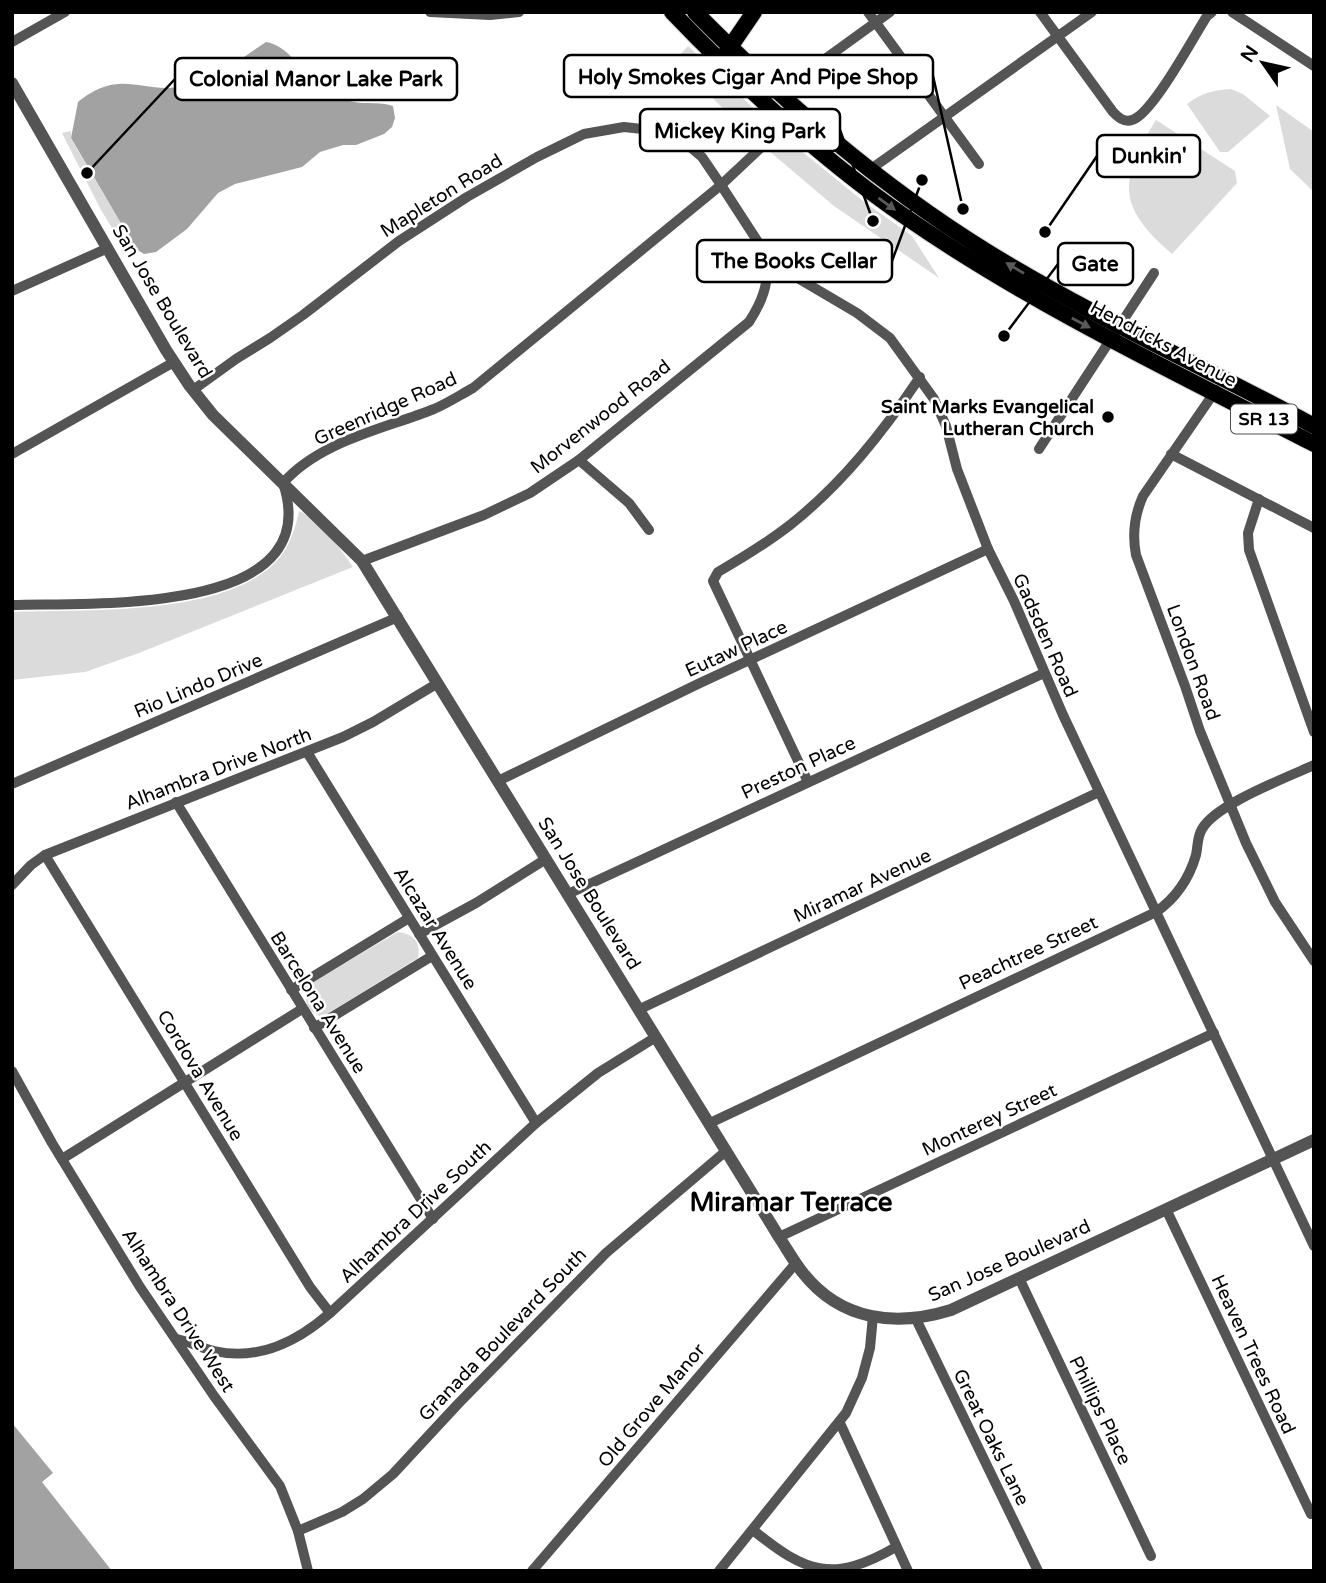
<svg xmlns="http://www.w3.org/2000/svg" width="1326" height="1583" viewBox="0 0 1326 1583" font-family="'Varela Round',sans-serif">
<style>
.green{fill:#dbdbdb}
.water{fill:#a2a2a2}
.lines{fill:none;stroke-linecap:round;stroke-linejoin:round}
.primary-casing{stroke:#dbdbdb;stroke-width:18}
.minor{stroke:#545454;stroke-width:10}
.tertiary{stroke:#545454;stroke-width:12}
.primary{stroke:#000;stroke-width:16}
.oneway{fill:#595959}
.poi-dot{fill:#000;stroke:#fff;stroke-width:2.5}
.labels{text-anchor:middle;stroke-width:5;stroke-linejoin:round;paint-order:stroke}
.shield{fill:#fff;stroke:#4c4c4c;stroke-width:2}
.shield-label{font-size:18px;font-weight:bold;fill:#000}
.street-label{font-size:19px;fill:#000;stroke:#fff}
.poi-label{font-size:19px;font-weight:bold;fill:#000;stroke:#fff;text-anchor:end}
.district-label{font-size:26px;font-weight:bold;fill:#000;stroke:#fff}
.leader{fill:none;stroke:#000;stroke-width:2.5}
.callout-dot{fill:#000;stroke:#fff;stroke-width:2.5}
.callout{fill:#fff;stroke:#000;stroke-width:2.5}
.callout-label{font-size:21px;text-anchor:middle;font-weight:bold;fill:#000}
</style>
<rect width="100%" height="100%" fill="#fff"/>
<g class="green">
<path d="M 688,46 L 771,125 L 771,130 L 758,144 L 675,60 Z"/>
<path d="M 1231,89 L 1243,94 L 1270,116 L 1228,152 L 1220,152 L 1187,104 C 1201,93 1214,90 1231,89 Z"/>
<path d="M 1276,105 L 1314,132 L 1314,192 L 1290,169 Z"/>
<path d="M 1156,120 L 1235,171 L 1237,183 L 1172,254 C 1116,206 1119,180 1156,120 Z"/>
<path d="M 71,131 L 71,139 L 136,249 L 123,254 L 116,235 L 100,208 L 62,133 Z"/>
<path d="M 784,137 L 863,201 L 912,236 L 939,278 L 834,206 L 768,150 L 777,140 Z"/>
<path d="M 299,511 C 321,521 339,547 353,567 L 139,653 L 85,672 L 12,680 L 12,612 C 85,609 232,618 281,556 C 290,544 296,526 299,511 Z"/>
<path d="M 398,932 C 413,934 421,941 418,958 L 322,1017 C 304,1011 302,996 313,982 Z"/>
</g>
<g class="water">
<path d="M 266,42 C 286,45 298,66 312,79 C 320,86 330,93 340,97 C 357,107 375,100 393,106 L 395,118 L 392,127 L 384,134 L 356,145 L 343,145 L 320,152 L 302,167 L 235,184 L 218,193 L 187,229 L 156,252 L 144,254 L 136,249 L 71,138 L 78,102 C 122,67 140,95 186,86 C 215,80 241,58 266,42 Z"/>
<path d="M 12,1423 L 53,1473 L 42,1482 L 112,1571 L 12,1571 Z"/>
</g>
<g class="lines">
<g class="primary-casing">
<g id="primary">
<path d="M 672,12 C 744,87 821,159 907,218 C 1035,306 1176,373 1314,444"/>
<path d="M 695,12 C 784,102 878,184 986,251 C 1091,316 1205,367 1314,426"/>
<path d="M 726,53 L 754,12"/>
</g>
</g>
<g class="minor">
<path d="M 430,12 L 490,15 L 519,12"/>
<path d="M 868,12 L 979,164"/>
<path d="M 1040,12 L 1113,112 C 1118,117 1124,123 1132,120 C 1152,115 1194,36 1207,16 L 1212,12"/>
<path d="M 1232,12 L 1314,66"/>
<path d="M 12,42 L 65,12"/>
<path d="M 778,93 L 890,12"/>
<path d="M 868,171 L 1092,12"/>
<path d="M 12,291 L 108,248"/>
<path d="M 193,390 L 236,359 L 270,338 L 303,315 L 399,241 L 467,197 L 537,157 L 584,134 L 624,127 L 661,131 L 689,146 L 702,157 L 721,185 L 758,242 L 767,260 L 857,313 L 890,338 L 934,399 L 946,426 L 957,469 L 988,549 L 1014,601 L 1063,715 L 1314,1246"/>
<path d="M 1216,390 L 1143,496 C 1134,516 1132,534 1136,555 L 1185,686 L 1200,731 L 1246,843 L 1275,902 L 1314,961"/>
<path d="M 1039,449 L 1154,273"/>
<path d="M 12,454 L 174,362"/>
<path d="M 1171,454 L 1314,528"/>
<path d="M 579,460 L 629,503 L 649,530"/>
<path d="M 1259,499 L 1248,533 L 1249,550 L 1314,732"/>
<path d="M 362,561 L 484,515 L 530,493 L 579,460 L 749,322 C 762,302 769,284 767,260"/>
<path d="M 12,605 C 87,602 328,618 283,483 C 320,441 384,429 434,409 C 448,403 460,395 473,388 L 721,185 L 799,112"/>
<path d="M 307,752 L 536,1123"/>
<path d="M 498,781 L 700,683 L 988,549"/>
<path d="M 808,782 L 713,581 L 718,572 C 742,558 767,543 790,525 C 842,484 883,432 920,377"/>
<path d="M 12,784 L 398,617"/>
<path d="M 176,802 L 433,1219"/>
<path d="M 45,855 L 310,1287 L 330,1313"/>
<path d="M 12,885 L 31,865 L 45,855 L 343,737 L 373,722 L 438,683"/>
<path d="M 568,894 L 1044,673"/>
<path d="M 419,934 L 476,903 L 546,859"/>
<path d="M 291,990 L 409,918"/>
<path d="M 640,1009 L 1099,792"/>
<path d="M 314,1028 L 432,956"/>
<path d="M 12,1071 L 52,1143 L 140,1287 L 214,1396 L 280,1486 L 298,1531 L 308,1571"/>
<path d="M 710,1123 L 1156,912 C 1176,898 1189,879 1196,855 C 1198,846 1197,837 1202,829 C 1216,804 1286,778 1314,765"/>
<path d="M 62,1159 L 302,1009"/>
<path d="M 1166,1209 L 1311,1514"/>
<path d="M 779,1237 L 1214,1033"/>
<path d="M 1019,1278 L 1151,1556"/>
<path d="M 916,1319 L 1038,1571"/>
<path d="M 177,1339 C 190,1342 201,1348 214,1351 C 259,1361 297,1342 330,1313 L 536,1123 L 598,1073 L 656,1037"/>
<path d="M 840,1423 L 908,1571"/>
<path d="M 753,1530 C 807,1574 833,1583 896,1547"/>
<path d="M 298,1531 L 342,1512 L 363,1499 L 393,1474 L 457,1405 L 606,1253 L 726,1151"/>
<path d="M 532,1571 L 796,1263"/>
<path d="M 719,1571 L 846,1413 L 862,1378 L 870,1348 L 873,1316"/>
</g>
<path class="tertiary" d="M 12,83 L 166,350 L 189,385 L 213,415 L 362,561 L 779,1237 C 787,1249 794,1262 803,1273 C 841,1321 896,1327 951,1310 L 1314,1140"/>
<use href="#primary" class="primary"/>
</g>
<defs><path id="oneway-solid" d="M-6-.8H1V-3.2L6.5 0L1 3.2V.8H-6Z" transform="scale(1.75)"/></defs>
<g class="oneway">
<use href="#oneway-solid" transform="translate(887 204) rotate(36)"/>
<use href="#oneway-solid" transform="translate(1015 268) rotate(-149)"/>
<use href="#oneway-solid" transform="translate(1081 323) rotate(28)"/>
</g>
<circle class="poi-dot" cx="1108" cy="417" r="7"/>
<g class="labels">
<rect class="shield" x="1231" y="404.5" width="66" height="29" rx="5"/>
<g class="shield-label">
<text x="1264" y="425">SR 13</text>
</g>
<g class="street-label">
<text transform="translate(441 195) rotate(-32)" y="7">Mapleton Road</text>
<text transform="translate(163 301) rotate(59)" y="7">San Jose Boulevard</text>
<text transform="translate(1164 343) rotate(28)" y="7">Hendricks Avenue</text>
<text transform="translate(385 408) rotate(-24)" y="7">Greenridge Road</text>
<text transform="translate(600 416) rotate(-38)" y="7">Morvenwood Road</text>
<text transform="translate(1046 635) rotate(66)" y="7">Gadsden Road</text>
<text transform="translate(736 648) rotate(-25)" y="7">Eutaw Place</text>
<text transform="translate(1194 662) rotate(70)" y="7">London Road</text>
<text transform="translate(198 685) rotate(-23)" y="7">Rio Lindo Drive</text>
<text transform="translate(798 767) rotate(-25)" y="7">Preston Place</text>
<text transform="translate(218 768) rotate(-21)" y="7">Alhambra Drive North</text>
<text transform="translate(862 885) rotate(-25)" y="7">Miramar Avenue</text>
<text transform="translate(590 893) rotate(58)" y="7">San Jose Boulevard</text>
<text transform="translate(436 928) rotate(58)" y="7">Alcazar Avenue</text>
<text transform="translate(1028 952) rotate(-25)" y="7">Peachtree Street</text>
<text transform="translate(319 1002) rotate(58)" y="7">Barcelona Avenue</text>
<text transform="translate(201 1075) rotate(59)" y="7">Cordova Avenue</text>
<text transform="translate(989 1119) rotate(-25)" y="7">Monterey Street</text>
<text transform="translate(415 1211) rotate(-43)" y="7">Alhambra Drive South</text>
<text transform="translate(1009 1260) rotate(-24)" y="7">San Jose Boulevard</text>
<text transform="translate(179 1310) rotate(57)" y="7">Alhambra Drive West</text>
<text transform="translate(502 1334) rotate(-46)" y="7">Granada Boulevard South</text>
<text transform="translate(1254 1354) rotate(65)" y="7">Heaven Trees Road</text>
<text transform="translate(651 1405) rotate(-50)" y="7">Old Grove Manor</text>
<text transform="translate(1101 1410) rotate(64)" y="7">Phillips Place</text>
<text transform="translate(992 1437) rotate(64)" y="7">Great Oaks Lane</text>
</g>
<g class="poi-label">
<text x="1094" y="413">Saint Marks Evangelical<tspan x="1094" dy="22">Lutheran Church</tspan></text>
</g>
<g class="district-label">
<text x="791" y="1211">Miramar Terrace</text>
</g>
</g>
<path class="leader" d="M963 209L933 76M87 173L175 79M873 221L840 130M1045 232L1097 156M922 180L892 261M1004 336L1058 264"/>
<g class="callout-dot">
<circle cx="963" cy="209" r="7"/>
<circle cx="87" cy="173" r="7"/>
<circle cx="873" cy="221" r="7"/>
<circle cx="1045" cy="232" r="7"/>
<circle cx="922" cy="180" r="7"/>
<circle cx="1004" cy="336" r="7"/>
</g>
<g class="callout">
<rect x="564" y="55" width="369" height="42" rx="7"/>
<rect x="175" y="58" width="282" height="42" rx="7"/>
<rect x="640" y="109" width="200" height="42" rx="7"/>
<rect x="1097" y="135" width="103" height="42" rx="7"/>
<rect x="697" y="240" width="195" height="42" rx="7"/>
<rect x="1058" y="243" width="75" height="42" rx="7"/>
</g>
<g class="callout-label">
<text x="748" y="84">Holy Smokes Cigar And Pipe Shop</text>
<text x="316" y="86">Colonial Manor Lake Park</text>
<text x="740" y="138">Mickey King Park</text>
<text x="1149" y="163">Dunkin'</text>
<text x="794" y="268">The Books Cellar</text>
<text x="1095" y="271">Gate</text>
</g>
<rect width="1326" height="1583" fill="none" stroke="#000000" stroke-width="28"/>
<g transform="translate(1263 63) rotate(304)" stroke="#ffffff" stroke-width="5" paint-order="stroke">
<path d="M0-5L12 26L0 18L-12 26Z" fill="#000000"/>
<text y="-10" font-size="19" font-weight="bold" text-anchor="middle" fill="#000000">N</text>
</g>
</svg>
